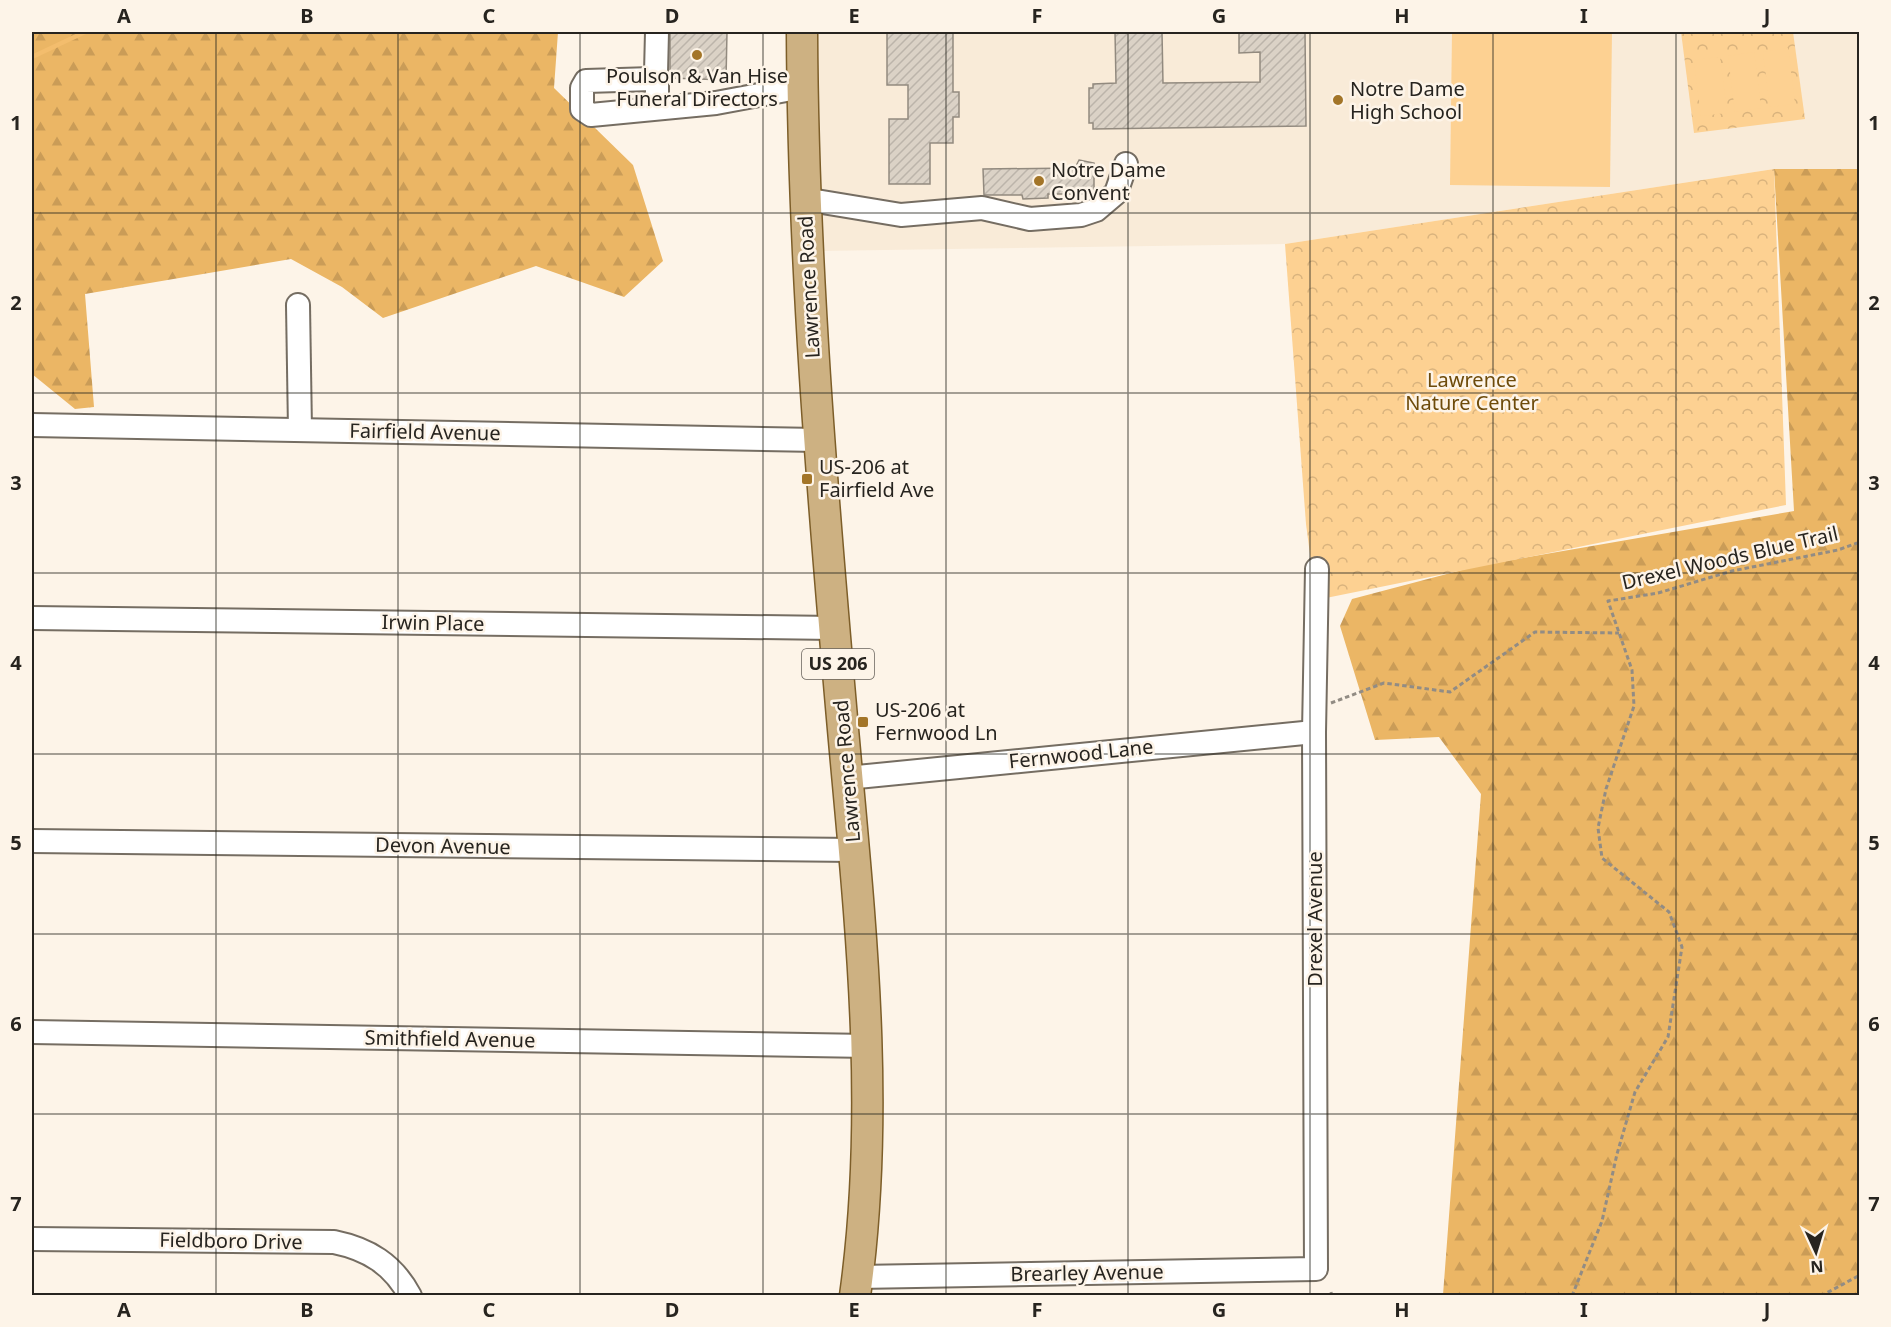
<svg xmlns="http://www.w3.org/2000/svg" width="1891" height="1327" viewBox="0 0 1891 1327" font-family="'Noto Sans',sans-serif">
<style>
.built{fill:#f9ebd8}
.forest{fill:url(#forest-firs)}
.park{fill:url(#park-crowns)}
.pitch{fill:#fdd192}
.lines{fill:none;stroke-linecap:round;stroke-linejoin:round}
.stream{stroke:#f3bd6d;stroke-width:4.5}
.building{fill:url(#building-hatch);stroke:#928a7f;stroke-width:1.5}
.minor-casing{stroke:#756d62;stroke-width:26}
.major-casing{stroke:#7d5e29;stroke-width:33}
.path{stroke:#928c84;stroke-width:3;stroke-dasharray:4.5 3;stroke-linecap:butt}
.minor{stroke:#fff;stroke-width:22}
.major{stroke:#cdb182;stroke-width:30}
.grid{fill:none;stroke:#27241f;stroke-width:1.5;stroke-opacity:0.55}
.poi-dot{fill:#a37528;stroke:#fdf4e8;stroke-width:2}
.labels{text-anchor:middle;stroke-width:5;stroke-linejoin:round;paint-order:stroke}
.shield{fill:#fdf4e8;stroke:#67625b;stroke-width:1.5}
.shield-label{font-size:18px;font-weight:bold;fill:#27241f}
.poi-label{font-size:20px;fill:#27241f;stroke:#fdf4e8;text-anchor:start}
.street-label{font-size:20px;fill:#27241f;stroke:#fdf4e8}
.park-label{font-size:20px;fill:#6e4b0a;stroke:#fdf4e8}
.neatline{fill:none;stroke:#27241f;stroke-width:2}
.grid-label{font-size:20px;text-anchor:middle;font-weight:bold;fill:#27241f}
</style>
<defs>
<pattern id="forest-firs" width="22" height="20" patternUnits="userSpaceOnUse" patternTransform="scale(1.5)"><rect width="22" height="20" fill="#ebb665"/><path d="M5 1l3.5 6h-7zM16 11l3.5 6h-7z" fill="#ca9c57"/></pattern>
<pattern id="park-crowns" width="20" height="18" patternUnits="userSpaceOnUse" patternTransform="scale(1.5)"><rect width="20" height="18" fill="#fdd192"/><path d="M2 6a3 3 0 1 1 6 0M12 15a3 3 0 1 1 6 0" fill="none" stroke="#d9b37d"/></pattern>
<pattern id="building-hatch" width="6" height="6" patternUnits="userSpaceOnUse" patternTransform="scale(1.5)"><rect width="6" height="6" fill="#dbd2c6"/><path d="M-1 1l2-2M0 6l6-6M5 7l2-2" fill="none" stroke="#bcb4aa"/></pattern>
</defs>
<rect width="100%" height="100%" fill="#fdf4e8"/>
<path class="built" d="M 817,32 L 1859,32 L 1859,169 L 1774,169 L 1285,244 L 819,251 Z"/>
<g class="forest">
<path d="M 32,32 L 558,32 L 554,88 L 633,165 L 663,261 L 624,297 L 536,266 L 383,318 L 342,287 L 291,259 L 85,294 L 94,407 L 75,409 L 32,374 Z"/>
<path d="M 1774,169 L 1859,169 L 1859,1295 L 1443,1295 L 1481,794 L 1439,737 L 1375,740 L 1340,626 L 1352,599 L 1477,566 L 1794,511 Z"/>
</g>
<g class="park">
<path d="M 1681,32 L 1793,32 L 1805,119 L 1694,133 Z"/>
<path d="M 1774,169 L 1786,505 L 1316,600 L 1306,524 L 1285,244 Z"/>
</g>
<g class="pitch">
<path d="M 1452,32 L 1612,32 L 1610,187 L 1450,185 Z"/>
<path d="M 1788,48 L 1795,104 L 1770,107 L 1763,52 Z"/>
<path d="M 1754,52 L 1761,108 L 1735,112 L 1728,56 Z"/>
<path d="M 1720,57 L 1727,113 L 1701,116 L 1694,60 Z"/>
</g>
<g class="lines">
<path class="stream" d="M 32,57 L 85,32"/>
</g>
<g class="building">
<path d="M 670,32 L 727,32 L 726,80 L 670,78 Z"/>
<path d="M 887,32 L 953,32 L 953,92 L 959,92 L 959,117 L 953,117 L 953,143 L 930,143 L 930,184 L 889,184 L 889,119 L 908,119 L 908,85 L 887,85 Z"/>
<path d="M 1115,32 L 1162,32 L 1163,83 L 1260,82 L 1260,52 L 1239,53 L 1239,32 L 1305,32 L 1306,126 L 1093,129 L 1093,123 L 1089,123 L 1089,88 L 1093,88 L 1093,84 L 1116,83 Z"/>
<path d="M 1079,160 L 1094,163 L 1094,194 L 1048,194 L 1048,198 L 1023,199 L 1022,195 L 984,195 L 983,169 L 1075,168 Z"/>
</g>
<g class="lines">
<g class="minor-casing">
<g id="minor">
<path d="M 653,79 L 656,73 L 657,32"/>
<path d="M 657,108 L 657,81 L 653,79 L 586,81 L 582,88 L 582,109 L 591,115 L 716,103 L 802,87"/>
<path d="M 804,199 L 901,215 L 982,208 L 1030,219 L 1081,215 L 1096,210 L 1116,193 L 1126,164"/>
<path d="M 298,305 L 300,430"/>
<path d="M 32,425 L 818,440"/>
<path d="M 32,618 L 834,628"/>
<path d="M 847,778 L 1314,732"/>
<path d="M 32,841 L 854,850"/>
<path d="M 32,1032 L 869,1046"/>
<path d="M 32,1239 L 334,1242 C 368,1249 393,1264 410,1296"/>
<path d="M 858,1277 L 1316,1269 L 1314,732 L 1317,569"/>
</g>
</g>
<g class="major-casing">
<path id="major" d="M 802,32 C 803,261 822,489 842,718 C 859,911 882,1102 855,1296"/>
</g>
<g class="path">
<path d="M 1331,703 L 1384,683 L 1450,692 L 1535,632 L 1619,633"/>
<path d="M 1331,1292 L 1332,1296"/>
<path d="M 1572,1296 L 1602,1221 L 1617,1154 L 1635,1092 L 1668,1037 L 1682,947 L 1669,912 L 1602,858 L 1598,828 L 1606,789 L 1634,706 L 1632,670 L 1608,601 L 1658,593 L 1732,571 L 1838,550 L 1860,542"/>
<path d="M 1821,1296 L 1860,1275"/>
</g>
<use href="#minor" class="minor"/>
<use href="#major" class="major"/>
</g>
<path class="grid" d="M 216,32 L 216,1296M 398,32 L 398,1296M 580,32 L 580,1296M 763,32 L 763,1296M 946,32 L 946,1296M 1128,32 L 1128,1296M 1310,32 L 1310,1296M 1493,32 L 1493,1296M 1676,32 L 1676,1296M 32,213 L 1860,213M 32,393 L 1860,393M 32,573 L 1860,573M 32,754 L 1860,754M 32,934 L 1860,934M 32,1114 L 1860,1114"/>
<g class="poi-dot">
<circle cx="697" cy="55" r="6"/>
<circle cx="1338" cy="100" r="6"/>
<circle cx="1039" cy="181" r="6"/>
<rect x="801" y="473" width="12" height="12" rx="3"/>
<rect x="857" y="716" width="12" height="12" rx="3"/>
</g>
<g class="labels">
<rect class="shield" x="802" y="649" width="72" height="30" rx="4.5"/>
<g class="shield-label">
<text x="838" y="670">US 206</text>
</g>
<g class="poi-label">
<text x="697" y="83" text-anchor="middle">Poulson &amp; Van Hise<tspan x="697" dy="23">Funeral Directors</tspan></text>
<text x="1350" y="96">Notre Dame<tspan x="1350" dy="23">High School</tspan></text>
<text x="1051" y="177">Notre Dame<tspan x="1051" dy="23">Convent</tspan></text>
<text x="819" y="474">US-206 at<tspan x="819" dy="23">Fairfield Ave</tspan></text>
<text x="875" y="717">US-206 at<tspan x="875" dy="23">Fernwood Ln</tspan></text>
</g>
<g class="street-label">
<text transform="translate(809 287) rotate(-93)" y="7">Lawrence Road</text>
<text transform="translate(425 432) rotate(1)" y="7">Fairfield Avenue</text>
<text transform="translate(1730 558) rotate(-13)" y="7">Drexel Woods Blue Trail</text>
<text transform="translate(433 623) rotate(1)" y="7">Irwin Place</text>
<text transform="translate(1081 754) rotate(-6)" y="7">Fernwood Lane</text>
<text transform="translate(847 771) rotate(-95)" y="7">Lawrence Road</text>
<text transform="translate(443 846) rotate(1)" y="7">Devon Avenue</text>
<text transform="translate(1315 919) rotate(-90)" y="7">Drexel Avenue</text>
<text transform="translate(450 1039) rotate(1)" y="7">Smithfield Avenue</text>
<text transform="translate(231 1241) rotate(1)" y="7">Fieldboro Drive</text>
<text transform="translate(1087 1273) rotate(-1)" y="7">Brearley Avenue</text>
</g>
<g class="park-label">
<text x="1472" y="387">Lawrence<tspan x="1472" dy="23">Nature Center</tspan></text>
</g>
</g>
<rect width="1891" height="1327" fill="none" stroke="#fdf4e8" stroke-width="66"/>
<g transform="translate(1816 1252) rotate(176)" stroke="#fdf4e8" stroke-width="4.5" paint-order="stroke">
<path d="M0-4.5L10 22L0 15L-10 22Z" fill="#27241f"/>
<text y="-9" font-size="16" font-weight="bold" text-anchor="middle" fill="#27241f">N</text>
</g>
<rect x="33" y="33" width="1825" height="1261" class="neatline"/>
<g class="grid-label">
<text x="124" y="23">A</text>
<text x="307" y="23">B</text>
<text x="489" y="23">C</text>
<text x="672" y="23">D</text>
<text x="854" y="23">E</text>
<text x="1037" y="23">F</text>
<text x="1219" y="23">G</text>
<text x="1402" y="23">H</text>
<text x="1584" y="23">I</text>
<text x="1767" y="23">J</text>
<text x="16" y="130">1</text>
<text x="1874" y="130">1</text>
<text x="16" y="310">2</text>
<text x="1874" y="310">2</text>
<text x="16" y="490">3</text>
<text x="1874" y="490">3</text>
<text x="16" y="670">4</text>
<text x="1874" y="670">4</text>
<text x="16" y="850">5</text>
<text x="1874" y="850">5</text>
<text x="16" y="1031">6</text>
<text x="1874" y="1031">6</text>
<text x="16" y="1211">7</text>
<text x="1874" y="1211">7</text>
<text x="124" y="1317">A</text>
<text x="307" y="1317">B</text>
<text x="489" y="1317">C</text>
<text x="672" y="1317">D</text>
<text x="854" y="1317">E</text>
<text x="1037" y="1317">F</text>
<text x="1219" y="1317">G</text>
<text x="1402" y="1317">H</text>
<text x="1584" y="1317">I</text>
<text x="1767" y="1317">J</text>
</g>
</svg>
